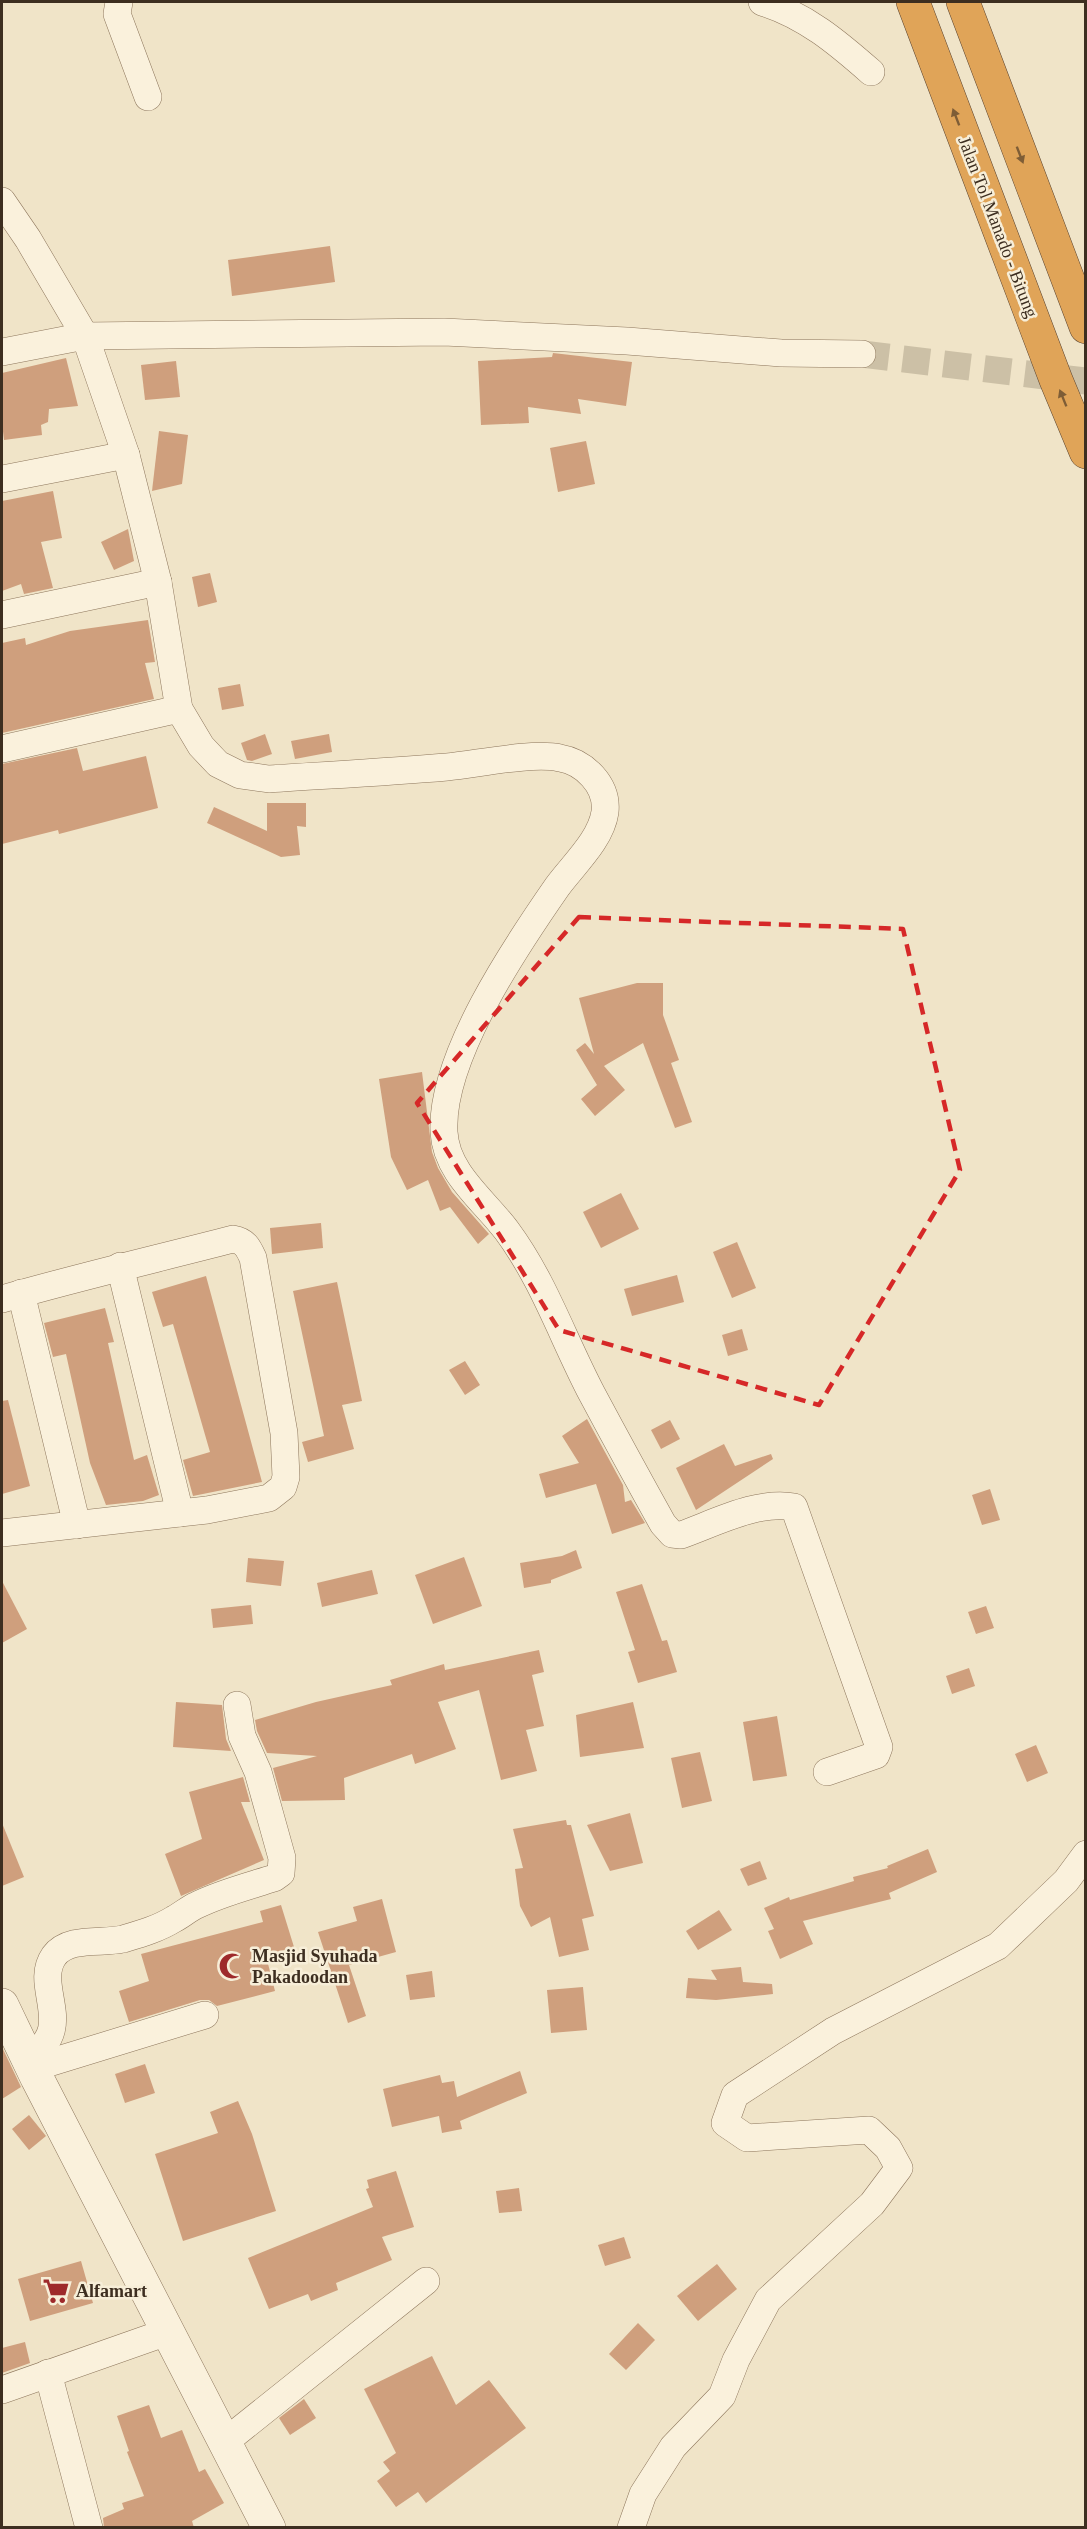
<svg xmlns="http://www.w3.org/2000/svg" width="1087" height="2529" viewBox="0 0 1087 2529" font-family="'Times New Roman',serif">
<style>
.building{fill:#cf9f7d}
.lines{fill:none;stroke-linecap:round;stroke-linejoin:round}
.minor-tunnel{stroke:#ccc0a6;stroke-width:27;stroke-dasharray:27 14;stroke-linecap:butt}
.minor-casing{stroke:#8d765c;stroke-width:28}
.tertiary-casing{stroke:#8d765c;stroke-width:34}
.motorway-casing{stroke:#5b4430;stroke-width:34}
.minor{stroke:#faf1dc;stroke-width:27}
.tertiary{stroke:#faf1dc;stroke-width:33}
.motorway{stroke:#e0a458;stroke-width:33}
.oneway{fill:#7e5d36}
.marked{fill:none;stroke:#d62828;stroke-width:4.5;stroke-dasharray:12 8;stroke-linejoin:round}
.labels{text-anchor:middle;stroke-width:5;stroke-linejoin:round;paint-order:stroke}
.street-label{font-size:18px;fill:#3d2e20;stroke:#f7eed8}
.poi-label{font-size:18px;font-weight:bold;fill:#3d2e20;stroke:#f7eed8;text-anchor:start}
</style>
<rect width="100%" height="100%" fill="#f0e4c8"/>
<g class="building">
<path d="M 330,246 L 335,282 L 232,296 L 228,260 Z"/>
<path d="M 553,353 L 632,362 L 626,406 L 578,399 L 581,414 L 528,407 L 529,423 L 481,425 L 478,361 L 552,357 Z"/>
<path d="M 66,358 L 78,406 L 49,409 L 48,422 L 41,425 L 42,435 L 4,440 L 2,423 L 2,373 Z"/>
<path d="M 176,361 L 180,397 L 145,400 L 141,365 Z"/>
<path d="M 159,431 L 188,435 L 182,484 L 152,491 Z"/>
<path d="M 586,441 L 595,484 L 558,492 L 550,448 Z"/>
<path d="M 53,491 L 62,538 L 41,542 L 53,588 L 24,594 L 21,584 L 2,591 L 2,501 Z"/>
<path d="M 128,529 L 134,561 L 114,570 L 101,542 Z"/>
<path d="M 210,573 L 217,602 L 198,607 L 192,577 Z"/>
<path d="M 148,620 L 155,662 L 145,663 L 154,699 L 2,733 L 2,643 L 25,638 L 26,645 L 70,631 Z"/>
<path d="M 240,684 L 244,706 L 222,710 L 218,688 Z"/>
<path d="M 265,734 L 272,754 L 252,761 L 247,760 L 241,743 Z"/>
<path d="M 329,734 L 332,752 L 295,759 L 291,741 Z"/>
<path d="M 77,748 L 83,771 L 146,756 L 158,808 L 59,834 L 58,830 L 2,844 L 2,764 Z"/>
<path d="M 267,803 L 306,803 L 306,827 L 297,826 L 300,855 L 281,857 L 207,823 L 214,807 L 267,831 Z"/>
<path d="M 637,983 L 663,983 L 663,1015 L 679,1060 L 671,1063 L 692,1122 L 675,1128 L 643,1043 L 604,1066 L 625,1090 L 595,1116 L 581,1099 L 597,1085 L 576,1050 L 585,1043 L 594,1054 L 579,998 Z"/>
<path d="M 422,1072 L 432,1152 L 438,1168 L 452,1192 L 489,1234 L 478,1244 L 450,1207 L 440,1211 L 428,1180 L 407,1190 L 391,1157 L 379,1079 Z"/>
<path d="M 621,1193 L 639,1229 L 601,1248 L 583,1212 Z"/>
<path d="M 321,1223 L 323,1248 L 272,1254 L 270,1228 Z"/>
<path d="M 737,1242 L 756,1288 L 732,1298 L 713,1252 Z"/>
<path d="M 677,1275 L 684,1302 L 632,1316 L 624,1289 Z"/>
<path d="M 206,1276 L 262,1482 L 193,1496 L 183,1460 L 210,1452 L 173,1324 L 163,1327 L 152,1292 Z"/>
<path d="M 337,1282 L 362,1401 L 342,1405 L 354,1449 L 308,1462 L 302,1442 L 324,1436 L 293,1291 Z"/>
<path d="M 105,1308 L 114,1342 L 108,1343 L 134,1460 L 147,1455 L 159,1495 L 143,1501 L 106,1505 L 90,1463 L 66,1354 L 53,1357 L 44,1323 Z"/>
<path d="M 742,1329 L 748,1350 L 728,1356 L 722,1335 Z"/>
<path d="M 465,1361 L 480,1385 L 465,1395 L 449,1370 Z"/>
<path d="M 8,1400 L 30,1486 L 2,1494 L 2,1401 Z"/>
<path d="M 587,1419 L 623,1485 L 625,1502 L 631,1500 L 645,1523 L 612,1534 L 596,1484 L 546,1498 L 539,1474 L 579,1463 L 562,1436 Z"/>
<path d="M 670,1420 L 680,1439 L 661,1449 L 651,1430 Z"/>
<path d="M 724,1444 L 735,1466 L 771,1454 L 773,1459 L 696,1510 L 676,1468 Z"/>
<path d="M 990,1489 L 1000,1520 L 982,1525 L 972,1495 Z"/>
<path d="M 576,1550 L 582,1568 L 551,1580 L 551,1583 L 524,1588 L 520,1563 L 562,1556 Z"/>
<path d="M 464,1557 L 482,1606 L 433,1624 L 415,1575 Z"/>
<path d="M 248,1558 L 284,1561 L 281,1586 L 246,1582 Z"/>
<path d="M 372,1570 L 378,1594 L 322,1607 L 317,1583 Z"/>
<path d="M 2,1581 L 27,1629 L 2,1643 Z"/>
<path d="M 642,1584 L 662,1641 L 667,1640 L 677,1672 L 638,1683 L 628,1652 L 635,1650 L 616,1592 Z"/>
<path d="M 251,1605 L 253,1624 L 213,1628 L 211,1609 Z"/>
<path d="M 986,1606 L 994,1628 L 976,1634 L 968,1612 Z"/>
<path d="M 539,1650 L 544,1672 L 532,1675 L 544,1726 L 526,1730 L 537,1771 L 501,1780 L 479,1690 L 438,1702 L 456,1749 L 415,1764 L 412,1754 L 344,1778 L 345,1800 L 282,1801 L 273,1768 L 317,1756 L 267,1753 L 257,1731 L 255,1720 L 316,1702 L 392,1685 L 390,1680 L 444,1664 L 445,1670 Z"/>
<path d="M 969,1668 L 975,1686 L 952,1694 L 946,1676 Z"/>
<path d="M 176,1702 L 222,1705 L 226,1739 L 231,1751 L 173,1747 Z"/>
<path d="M 633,1702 L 644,1748 L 580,1757 L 576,1715 Z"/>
<path d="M 777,1716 L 787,1776 L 753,1781 L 743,1722 Z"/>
<path d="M 1036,1745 L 1048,1773 L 1027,1782 L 1015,1754 Z"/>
<path d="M 700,1752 L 712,1801 L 682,1808 L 671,1758 Z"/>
<path d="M 243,1777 L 250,1802 L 241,1802 L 264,1860 L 181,1896 L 165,1854 L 202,1839 L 189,1792 Z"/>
<path d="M 630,1813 L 643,1863 L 610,1871 L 587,1825 Z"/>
<path d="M 566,1820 L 567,1825 L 571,1825 L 594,1916 L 582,1919 L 589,1950 L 559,1957 L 550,1917 L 531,1927 L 520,1906 L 515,1869 L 523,1868 L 513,1829 Z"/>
<path d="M 2,1823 L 24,1877 L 2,1886 Z"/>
<path d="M 928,1849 L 937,1872 L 889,1893 L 891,1899 L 803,1921 L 813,1944 L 780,1959 L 768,1931 L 774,1929 L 764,1908 L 789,1897 L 790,1900 L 854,1881 L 853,1877 L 888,1868 L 887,1866 Z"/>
<path d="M 760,1861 L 767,1879 L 748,1886 L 740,1869 Z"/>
<path d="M 382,1899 L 396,1952 L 349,1965 L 366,2016 L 348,2023 L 318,1932 L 357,1921 L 353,1907 Z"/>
<path d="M 281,1905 L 294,1947 L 266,1956 L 275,1991 L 217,2006 L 209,2000 L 200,2000 L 129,2022 L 119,1991 L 149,1981 L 141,1954 L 263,1922 L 260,1911 Z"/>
<path d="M 719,1910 L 732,1930 L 698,1950 L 686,1931 Z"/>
<path d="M 741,1967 L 743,1982 L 772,1984 L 773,1994 L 716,2000 L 686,1998 L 688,1978 L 717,1980 L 711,1970 Z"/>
<path d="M 432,1971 L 435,1997 L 410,2000 L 406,1975 Z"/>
<path d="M 583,1987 L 587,2030 L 551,2033 L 547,1990 Z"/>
<path d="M 2,2047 L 21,2087 L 2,2099 Z"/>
<path d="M 145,2064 L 155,2093 L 125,2103 L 115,2074 Z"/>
<path d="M 520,2071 L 527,2093 L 460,2121 L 462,2129 L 442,2133 L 439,2116 L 392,2127 L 383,2089 L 440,2075 L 442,2083 L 454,2081 L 457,2097 Z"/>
<path d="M 238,2101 L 252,2134 L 276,2211 L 183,2241 L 155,2154 L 218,2133 L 210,2112 Z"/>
<path d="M 29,2115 L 46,2136 L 29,2150 L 12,2129 Z"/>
<path d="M 396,2171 L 414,2227 L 382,2237 L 392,2260 L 336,2283 L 338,2290 L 311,2301 L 308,2294 L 269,2309 L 248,2258 L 373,2207 L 366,2189 L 369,2188 L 367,2180 Z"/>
<path d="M 519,2188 L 522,2211 L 499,2213 L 496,2191 Z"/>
<path d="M 624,2237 L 631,2258 L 605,2266 L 598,2245 Z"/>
<path d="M 81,2261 L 93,2303 L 30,2321 L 18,2279 Z"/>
<path d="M 717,2264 L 737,2289 L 698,2321 L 677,2296 Z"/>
<path d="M 638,2323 L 655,2340 L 626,2370 L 609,2354 Z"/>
<path d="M 25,2342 L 30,2363 L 2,2373 L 2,2348 Z"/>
<path d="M 432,2356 L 456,2405 L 489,2380 L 526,2428 L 426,2503 L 418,2492 L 396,2507 L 377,2481 L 390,2471 L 383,2462 L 396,2453 L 364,2389 Z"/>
<path d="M 304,2399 L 316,2418 L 290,2435 L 279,2418 Z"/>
<path d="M 149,2405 L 161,2438 L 182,2430 L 199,2472 L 205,2469 L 224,2503 L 192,2521 L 194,2528 L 104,2528 L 103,2518 L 124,2509 L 122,2503 L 144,2496 L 127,2452 L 129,2451 L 117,2416 Z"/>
</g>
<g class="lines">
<path class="minor-tunnel" d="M 862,354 L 1086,381"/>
<g class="minor-casing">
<g id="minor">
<path d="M 119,2 L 117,14 L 148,97"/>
<path d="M 762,2 C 805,15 838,43 871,72"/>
<path d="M 2,201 L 28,239 L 85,336 L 126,455 L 158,582 L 179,709 L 201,746 L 218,764 L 240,775 L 269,779 C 329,775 388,772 447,767 C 478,764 532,752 560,758 C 584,762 608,785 605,812 C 601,840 573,865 557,887 C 516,946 440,1058 444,1132 C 446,1173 484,1200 507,1231 C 544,1281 563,1339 592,1394 C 615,1437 639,1481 663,1524 L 672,1534 L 681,1535 C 715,1523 758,1500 794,1507 L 879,1747 L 876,1755 L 827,1772"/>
<path d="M 2,352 L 85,336 L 444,332 L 627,341 L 781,353 L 862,354"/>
<path d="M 2,479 L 126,455"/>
<path d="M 2,615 L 158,582"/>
<path d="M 2,749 L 179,709"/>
<path d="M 120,1266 L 180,1513"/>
<path d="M 21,1293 L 77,1525"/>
<path d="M 2,1299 C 78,1277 156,1259 233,1239 C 245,1241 248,1247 253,1258 L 284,1433 L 286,1477 L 283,1487 L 269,1498 L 207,1510 L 2,1533"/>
<path d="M 27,2058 C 79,2029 32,1987 54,1956 C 69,1936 102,1944 123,1939 C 140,1934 158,1929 174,1919 C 182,1915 188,1909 197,1905 C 221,1893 249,1886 274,1878 L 281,1873 L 282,1858 L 258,1772 L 242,1736 L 237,1705"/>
<path d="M 32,2068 L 205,2015"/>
<path d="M 48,2373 L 89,2528"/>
<path d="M 2,2390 L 167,2332"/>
<path d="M 226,2441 L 426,2281"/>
<path d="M 631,2528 L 643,2494 L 673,2447 L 722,2396 L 736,2360 L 768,2300 L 872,2204 L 899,2168 L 888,2148 L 869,2130 L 747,2138 L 725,2123 L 735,2095 L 833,2031 L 998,1946 L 1066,1881 L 1086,1854"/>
</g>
</g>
<g class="tertiary-casing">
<path id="tertiary" d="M 2,2005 L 37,2078 L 269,2528"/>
</g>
<g class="motorway-casing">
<g id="motorway">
<path d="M 913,2 L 1056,380 L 1086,452"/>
<path d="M 963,2 L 1086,327"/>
</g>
</g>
<use href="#minor" class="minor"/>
<use href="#tertiary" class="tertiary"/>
<use href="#motorway" class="motorway"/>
</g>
<defs><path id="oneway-solid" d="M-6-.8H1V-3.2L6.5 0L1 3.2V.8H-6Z" transform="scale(1.5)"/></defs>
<g class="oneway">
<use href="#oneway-solid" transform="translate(956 117) rotate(-111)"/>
<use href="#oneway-solid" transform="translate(1020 155) rotate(69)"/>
<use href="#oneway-solid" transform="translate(1063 398) rotate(-112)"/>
</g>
<path class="marked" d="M 579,917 L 903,929 L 960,1170 L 819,1405 L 559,1330 L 417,1103 Z"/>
<defs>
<g id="mosque-bare" transform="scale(2.07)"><path d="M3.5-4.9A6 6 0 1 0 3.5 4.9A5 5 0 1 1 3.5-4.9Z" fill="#9e2a2b" stroke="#f7eed8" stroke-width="2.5" paint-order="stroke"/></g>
<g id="supermarket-bare" transform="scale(2.07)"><path d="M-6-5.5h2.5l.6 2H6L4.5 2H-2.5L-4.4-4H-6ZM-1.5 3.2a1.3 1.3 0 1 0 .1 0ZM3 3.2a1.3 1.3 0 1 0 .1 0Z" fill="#9e2a2b" stroke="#f7eed8" stroke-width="2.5" paint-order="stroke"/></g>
</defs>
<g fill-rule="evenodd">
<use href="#mosque-bare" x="232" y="1966"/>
<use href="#supermarket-bare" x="56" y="2291"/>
</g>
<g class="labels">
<g class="street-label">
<text transform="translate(998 227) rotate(69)" y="6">Jalan Tol Manado - Bitung</text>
</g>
<g class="poi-label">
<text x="252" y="1962">Masjid Syuhada<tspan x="252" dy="21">Pakadoodan</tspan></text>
<text x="76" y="2297">Alfamart</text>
</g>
</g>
<rect width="1087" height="2529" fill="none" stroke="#3d2e20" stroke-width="6"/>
</svg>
